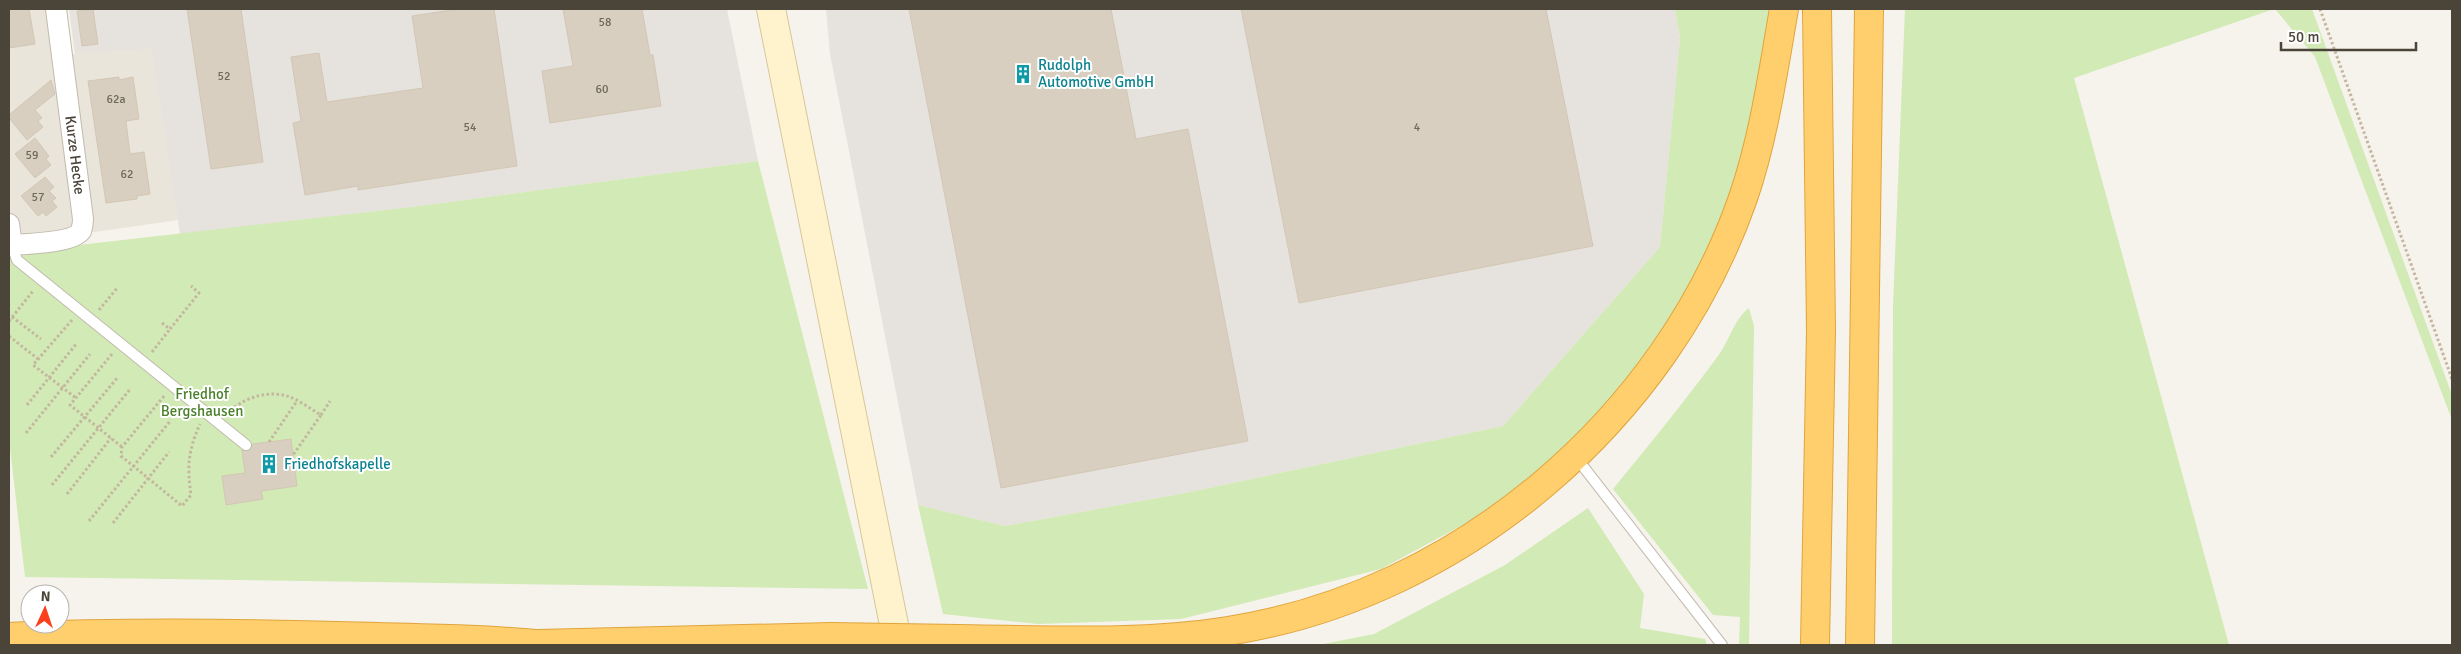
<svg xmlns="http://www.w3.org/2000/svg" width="2461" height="654" viewBox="0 0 2461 654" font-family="Signika,sans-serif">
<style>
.residential{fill:#eae5da}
.industrial{fill:#e6e2dd}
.green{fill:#d2eab5}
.building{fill:#d8cfc1;stroke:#d3c7b4}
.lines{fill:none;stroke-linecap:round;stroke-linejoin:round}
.service-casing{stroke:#c2bbae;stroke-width:12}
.minor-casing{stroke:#c2bbae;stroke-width:22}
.secondary-casing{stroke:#d6c79b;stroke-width:30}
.motorway-casing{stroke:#e0a43c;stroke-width:30}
.path{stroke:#c4b79f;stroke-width:3;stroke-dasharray:2.5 2.5;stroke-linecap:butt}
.service{stroke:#fff;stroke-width:10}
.minor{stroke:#fff;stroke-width:20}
.secondary{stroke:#fff3cd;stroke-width:28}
.motorway{stroke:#ffcf6e;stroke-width:28}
.motorway-bridge-casing{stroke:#e0a43c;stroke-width:30;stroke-linecap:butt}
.motorway-bridge{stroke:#ffcf6e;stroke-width:28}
.labels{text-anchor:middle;stroke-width:4;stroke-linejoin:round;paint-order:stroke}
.number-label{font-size:12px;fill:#6e675b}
.culture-label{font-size:15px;fill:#0d838f;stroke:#fff;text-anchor:start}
.street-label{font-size:15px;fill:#4b4439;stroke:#fff}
.park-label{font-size:15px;fill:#4a7f2a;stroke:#fff}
</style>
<rect width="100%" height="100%" fill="#f6f3ec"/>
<path class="residential" d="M 9,9 L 53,9 L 60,57 L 75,54 L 151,47 L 178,220 L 88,233 L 9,240 Z"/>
<g class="industrial">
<path d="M 69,9 L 727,9 L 758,161 L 412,207 L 180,234 L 151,48 L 75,54 Z"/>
<path d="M 826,9 L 1675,9 L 1680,38 L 1660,247 L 1503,426 L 1185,493 L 1005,526 L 918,505 L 830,54 Z"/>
</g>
<g class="green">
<path d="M 1675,9 L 1771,9 L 1763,85 L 1724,225 L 1683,308 L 1595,429 L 1498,506 L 1381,569 L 1181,619 L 1038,624 L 943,614 L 918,505 L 1005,526 L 1185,493 L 1503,426 L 1660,247 L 1680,38 Z"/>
<path d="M 1905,9 L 2274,9 L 2074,78 L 2229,645 L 1892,645 L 1893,306 Z"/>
<path d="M 2275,9 L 2312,9 L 2452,395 L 2452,420 L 2315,57 Z"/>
<path d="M 758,161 L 868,589 L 25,577 L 9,439 L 9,253 L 412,207 Z"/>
<path d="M 1749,308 L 1754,326 L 1749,645 L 1739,645 L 1740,617 L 1713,615 L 1613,489 C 1649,445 1685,401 1718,356 C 1730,340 1734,319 1749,308 Z"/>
<path d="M 1588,508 L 1644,594 L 1640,628 L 1705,639 L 1707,645 L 1318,645 L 1374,634 L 1505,565 Z"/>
</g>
<g class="building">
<path d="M 9,9 L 29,9 L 35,44 L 9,48 Z"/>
<path d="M 93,9 L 98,44 L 82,46 L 77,11 Z"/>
<path d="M 187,9 L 241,9 L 263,162 L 211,169 Z"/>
<path d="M 458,9 L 494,9 L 517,166 L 358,190 L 358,186 L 305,195 L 293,123 L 301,121 L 291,57 L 319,53 L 327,102 L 423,88 L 412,16 Z"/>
<path d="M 563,9 L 642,9 L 650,55 L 653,55 L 661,106 L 550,123 L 542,71 L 573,66 Z"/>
<path d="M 909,9 L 1111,9 L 1136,139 L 1188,129 L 1248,441 L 1001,488 Z"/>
<path d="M 1241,9 L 1546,9 L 1593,246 L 1299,303 Z"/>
<path d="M 119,77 L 119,80 L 133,77 L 139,119 L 126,121 L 130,154 L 144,152 L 150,194 L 137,196 L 137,199 L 106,203 L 88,81 Z"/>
<path d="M 51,80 L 55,94 L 35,110 L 42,118 L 38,121 L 43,127 L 27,140 L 9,118 L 9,115 Z"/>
<path d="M 35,138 L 49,156 L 46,159 L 51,165 L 35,178 L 15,154 Z"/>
<path d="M 45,177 L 54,187 L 49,191 L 56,198 L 52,201 L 57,207 L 46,216 L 43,212 L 38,216 L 21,196 Z"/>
<path d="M 291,439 L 297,486 L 261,491 L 263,499 L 226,505 L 222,476 L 245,473 L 242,450 L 249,451 L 253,444 Z"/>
</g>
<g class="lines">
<g class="service-casing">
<g id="service">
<path d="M 12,245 L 17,260 L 246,445"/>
<path d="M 1575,456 L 1722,645"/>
</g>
</g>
<g class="minor-casing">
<g id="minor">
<path d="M 9,224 L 12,245"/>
<path d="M 9,245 C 24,244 73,243 81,231 C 82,228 83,222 83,219 L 56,9"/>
</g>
</g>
<g class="secondary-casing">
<path id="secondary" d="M 771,9 L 898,645"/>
</g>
<g class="motorway-casing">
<g id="motorway">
<path d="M 9,637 C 118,632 228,633 338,636 C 407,638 477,638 546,645"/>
<path d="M 958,639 C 1048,640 1139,645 1228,631 C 1460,595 1666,419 1743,198 C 1764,137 1773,72 1784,9"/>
<path d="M 538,644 L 831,637"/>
<path d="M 1815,645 L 1821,331 L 1817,9"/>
<path d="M 1860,645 L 1869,9"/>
</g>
</g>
<g class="path">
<path d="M 2320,9 L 2452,379"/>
<path d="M 99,310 L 118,287"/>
<path d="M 12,317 L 41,339"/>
<path d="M 72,320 L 33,365 L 76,398"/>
<path d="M 9,321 L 33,291"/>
<path d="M 162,323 L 170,329 L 199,293 L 191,286"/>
<path d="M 9,336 L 38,359"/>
<path d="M 152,352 L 170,329"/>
<path d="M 112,354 L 70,405 L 122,447"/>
<path d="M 164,396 L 122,447 L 121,456 L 182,506 L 191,495 C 187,466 188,451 200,424"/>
<path d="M 27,405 L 77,343"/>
<path d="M 227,414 C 242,398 268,389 290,397 C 300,401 311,409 321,415 L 293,455"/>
<path d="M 321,415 L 330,401"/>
<path d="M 26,433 L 90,354"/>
<path d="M 269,442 L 297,401"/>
<path d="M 51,457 L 118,377"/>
<path d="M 52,485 L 131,388"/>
<path d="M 67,494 L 111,438"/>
<path d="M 89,521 L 171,420"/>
<path d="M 113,523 L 169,452"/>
</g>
<use href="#service" class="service"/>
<use href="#minor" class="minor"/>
<use href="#secondary" class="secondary"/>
<use href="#motorway" class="motorway"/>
<g class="motorway-bridge-casing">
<path id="motorway-bridge" d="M 831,637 L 958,639"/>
</g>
<use href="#motorway-bridge" class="motorway-bridge"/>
</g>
<defs>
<g id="building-bare" transform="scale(1.5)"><path d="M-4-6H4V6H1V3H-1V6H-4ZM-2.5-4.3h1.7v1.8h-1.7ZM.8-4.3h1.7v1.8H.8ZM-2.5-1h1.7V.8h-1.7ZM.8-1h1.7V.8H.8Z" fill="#0f9aa8" stroke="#fff" stroke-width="2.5" paint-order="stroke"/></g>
</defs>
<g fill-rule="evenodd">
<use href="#building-bare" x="1023" y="74"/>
<use href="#building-bare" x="269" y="464"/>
</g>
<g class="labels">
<g class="number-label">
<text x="605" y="26">58</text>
<text x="224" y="80">52</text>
<text x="602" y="93">60</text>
<text x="116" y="103">62a</text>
<text x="470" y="131">54</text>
<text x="1417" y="131">4</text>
<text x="32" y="159">59</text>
<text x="127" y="178">62</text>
<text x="38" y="201">57</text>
</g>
<g class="culture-label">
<text x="1038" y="70">Rudolph<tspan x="1038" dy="17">Automotive GmbH</tspan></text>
<text x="284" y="469">Friedhofskapelle</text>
</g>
<g class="street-label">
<text transform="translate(75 155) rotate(83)" y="5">Kurze Hecke</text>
</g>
<g class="park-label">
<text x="202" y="399">Friedhof<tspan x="202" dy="17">Bergshausen</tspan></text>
</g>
</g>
<rect width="2461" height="654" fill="none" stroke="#4b4439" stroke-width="20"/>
<g transform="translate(45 609) rotate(3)"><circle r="24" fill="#ffffff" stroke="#b7b4b0"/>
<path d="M0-4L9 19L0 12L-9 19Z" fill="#fc3f1d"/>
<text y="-8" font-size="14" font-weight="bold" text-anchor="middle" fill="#4b4439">N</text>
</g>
<path d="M2281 42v8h135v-8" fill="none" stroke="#4b4439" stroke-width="2.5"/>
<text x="2288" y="42" font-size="15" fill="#4b4439" stroke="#ffffff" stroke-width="4" paint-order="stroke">50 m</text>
</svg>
